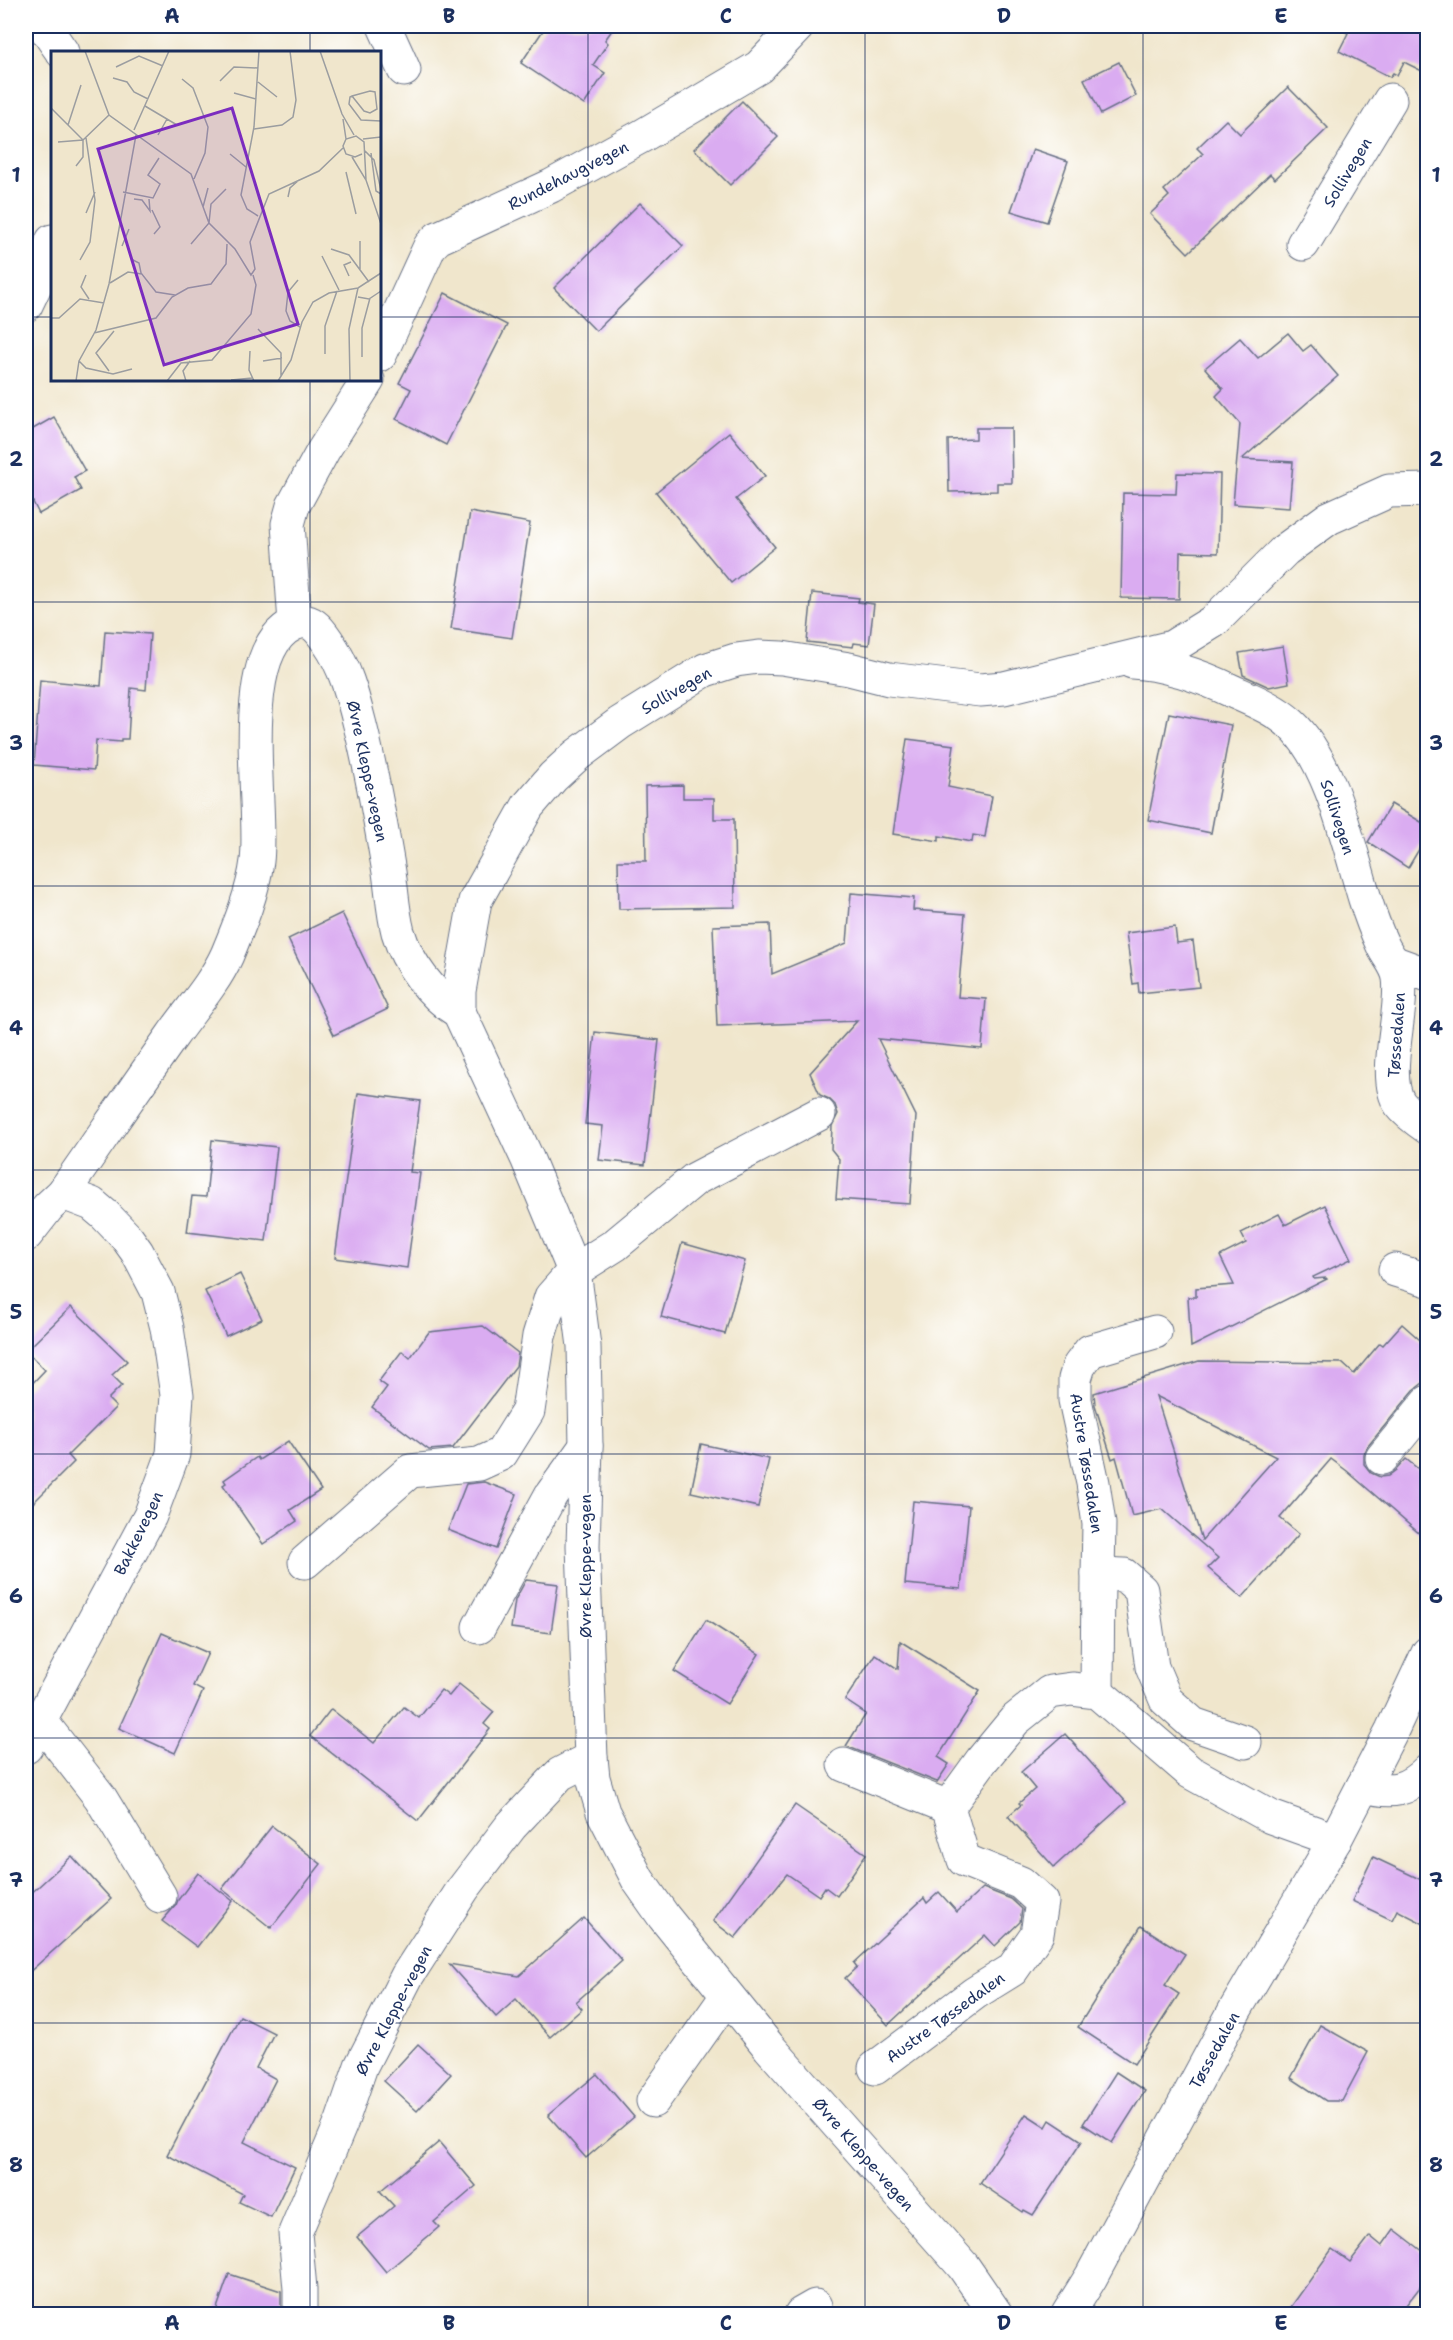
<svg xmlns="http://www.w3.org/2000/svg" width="1453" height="2340" viewBox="0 0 1453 2340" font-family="'Shantell Sans',sans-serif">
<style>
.building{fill:#daacf1;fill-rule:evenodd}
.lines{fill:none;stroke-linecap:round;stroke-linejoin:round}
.minor-casing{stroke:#666f84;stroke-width:35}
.minor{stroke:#fff;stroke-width:33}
.grid{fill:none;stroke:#1b2f5e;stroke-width:1.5;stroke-opacity:0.55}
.labels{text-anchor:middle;stroke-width:4.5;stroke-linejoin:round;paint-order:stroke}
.street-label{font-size:16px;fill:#1b2f5e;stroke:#fff}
.inset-road{fill:none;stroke:#9b9da0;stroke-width:1.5}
.view{fill:#7b2cbf;fill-opacity:0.15;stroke:#7b2cbf;stroke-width:3}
.inset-edge{fill:none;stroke:#1b2f5e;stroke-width:3}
.neatline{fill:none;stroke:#1b2f5e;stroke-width:2}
.grid-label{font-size:20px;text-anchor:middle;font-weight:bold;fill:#1b2f5e}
</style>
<rect width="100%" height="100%" fill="#fff"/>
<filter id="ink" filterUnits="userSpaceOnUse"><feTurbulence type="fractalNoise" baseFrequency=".0167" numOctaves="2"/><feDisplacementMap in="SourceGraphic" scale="12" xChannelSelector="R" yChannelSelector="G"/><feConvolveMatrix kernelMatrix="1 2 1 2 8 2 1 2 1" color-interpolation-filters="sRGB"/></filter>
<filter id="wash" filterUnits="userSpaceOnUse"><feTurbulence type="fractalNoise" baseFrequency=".008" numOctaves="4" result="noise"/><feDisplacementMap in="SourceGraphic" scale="24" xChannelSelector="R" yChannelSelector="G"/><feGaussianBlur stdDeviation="1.35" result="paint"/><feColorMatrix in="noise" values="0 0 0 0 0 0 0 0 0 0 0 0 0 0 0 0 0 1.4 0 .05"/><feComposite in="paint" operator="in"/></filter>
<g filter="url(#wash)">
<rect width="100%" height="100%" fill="#f0e6cc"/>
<g id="blocks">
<g class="building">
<path d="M 546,26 L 615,26 L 605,40 L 608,43 L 593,65 L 605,73 L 584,105 L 521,63 Z"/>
<path d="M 1334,26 L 1428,26 L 1428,74 L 1404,62 L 1397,75 L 1393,73 L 1390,77 L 1339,51 L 1348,33 Z"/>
<path d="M 1119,62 L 1136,96 L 1101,114 L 1084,79 Z"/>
<path d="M 1288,87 L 1328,128 L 1275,179 L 1270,174 L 1188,253 L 1150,214 L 1169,196 L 1164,190 L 1203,154 L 1197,148 L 1226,120 L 1240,134 Z"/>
<path d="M 742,101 L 778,137 L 730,185 L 694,149 Z"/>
<path d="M 1033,149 L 1068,161 L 1047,222 L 1011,211 Z"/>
<path d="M 640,203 L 683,246 L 596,331 L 554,288 Z"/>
<path d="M 445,293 L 507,325 L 446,445 L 396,419 L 411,389 L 399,383 Z"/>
<path d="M 1288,333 L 1303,351 L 1311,345 L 1338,376 L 1242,459 L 1293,462 L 1289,508 L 1233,504 L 1240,424 L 1216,396 L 1223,389 L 1205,368 L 1240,338 L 1258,358 Z"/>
<path d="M 54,417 L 85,471 L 74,477 L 81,490 L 39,514 L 26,488 L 26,433 Z"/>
<path d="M 976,428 L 1011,428 L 1012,483 L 997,483 L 997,491 L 949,492 L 948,440 L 976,439 Z"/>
<path d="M 729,432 L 765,476 L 736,499 L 775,547 L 731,583 L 656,492 Z"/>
<path d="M 1177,473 L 1220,474 L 1218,553 L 1180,552 L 1179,599 L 1121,598 L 1123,493 L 1176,494 Z"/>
<path d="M 470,512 L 530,523 L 512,638 L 451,629 Z"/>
<path d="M 812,593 L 859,598 L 858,602 L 874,604 L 869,645 L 854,643 L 853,647 L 807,642 Z"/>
<path d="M 105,631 L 150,634 L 146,690 L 131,688 L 128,739 L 121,739 L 121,742 L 96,740 L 94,770 L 34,765 L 40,680 L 101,686 Z"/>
<path d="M 1283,646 L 1289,683 L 1269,687 L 1243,675 L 1239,653 Z"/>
<path d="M 1169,713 L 1231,725 L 1211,833 L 1148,820 Z"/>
<path d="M 907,739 L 954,745 L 948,787 L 992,796 L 985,837 L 973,835 L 972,842 L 939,836 L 939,841 L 893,834 Z"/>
<path d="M 683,785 L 683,798 L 714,798 L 714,819 L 734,819 L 735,907 L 619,909 L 618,861 L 646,861 L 645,786 Z"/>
<path d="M 1391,804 L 1428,826 L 1428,834 L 1408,868 L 1368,842 Z"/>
<path d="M 851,893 L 914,898 L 913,910 L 965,914 L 958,997 L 986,999 L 982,1049 L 878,1039 L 916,1116 L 910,1204 L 836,1199 L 839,1159 L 831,1149 L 832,1126 L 838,1114 L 835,1105 L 829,1099 L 820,1095 L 810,1073 L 857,1021 L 717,1026 L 713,926 L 770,924 L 772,974 L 847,943 Z"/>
<path d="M 342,913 L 388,1009 L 334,1035 L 288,939 Z"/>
<path d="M 1175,927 L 1177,943 L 1193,941 L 1199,987 L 1139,993 L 1138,983 L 1133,984 L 1126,933 Z"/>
<path d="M 595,1032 L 659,1040 L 645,1165 L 599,1160 L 603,1126 L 585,1124 Z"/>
<path d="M 358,1093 L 420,1101 L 410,1172 L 420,1173 L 407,1268 L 335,1258 Z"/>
<path d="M 212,1140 L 277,1147 L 266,1241 L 187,1232 L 192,1196 L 206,1197 Z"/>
<path d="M 1325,1205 L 1351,1259 L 1313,1277 L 1314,1279 L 1326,1278 L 1327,1279 L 1191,1347 L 1188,1297 L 1196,1297 L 1196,1288 L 1234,1285 L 1220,1256 L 1246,1243 L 1241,1233 L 1279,1214 L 1285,1225 Z"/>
<path d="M 682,1243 L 745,1261 L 725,1334 L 661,1317 Z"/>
<path d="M 240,1274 L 262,1319 L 226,1336 L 205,1291 Z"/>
<path d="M 71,1307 L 127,1361 L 112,1375 L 122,1385 L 108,1399 L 116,1407 L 68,1455 L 74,1462 L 26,1510 L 26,1390 L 45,1370 L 26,1351 Z"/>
<path d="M 1402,1324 L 1428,1347 L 1428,1379 L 1414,1390 L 1368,1446 L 1364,1454 L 1364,1464 L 1371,1473 L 1380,1477 L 1388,1476 L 1396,1470 L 1406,1459 L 1428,1477 L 1428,1541 L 1347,1471 L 1331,1459 L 1280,1518 L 1299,1534 L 1242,1598 L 1208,1568 L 1218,1558 L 1162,1509 L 1132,1516 L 1116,1457 L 1112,1459 L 1095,1405 L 1094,1393 L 1199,1361 L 1342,1363 L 1354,1374 L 1380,1343 L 1383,1345 ZM 1156,1396 L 1276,1457 L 1202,1540 Z"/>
<path d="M 483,1326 L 518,1353 L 516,1366 L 453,1448 L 429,1450 L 372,1407 L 387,1387 L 379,1381 L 402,1351 L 410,1358 L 429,1332 Z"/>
<path d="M 288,1441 L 321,1490 L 290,1510 L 297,1521 L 263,1544 L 223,1485 L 226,1483 L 224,1480 L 257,1457 L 259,1460 Z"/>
<path d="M 701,1444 L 769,1459 L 758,1507 L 691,1492 Z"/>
<path d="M 484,1482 L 517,1494 L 496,1549 L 448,1530 L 466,1484 Z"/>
<path d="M 913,1501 L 969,1506 L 961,1589 L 905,1584 Z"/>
<path d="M 526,1580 L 558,1584 L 551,1633 L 511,1628 L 515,1600 Z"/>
<path d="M 706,1620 L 759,1654 L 727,1704 L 674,1671 Z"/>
<path d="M 162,1633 L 208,1653 L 193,1686 L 203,1691 L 175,1753 L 119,1728 Z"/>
<path d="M 900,1641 L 980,1691 L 938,1757 L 949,1764 L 937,1782 L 846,1746 L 866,1714 L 845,1700 L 875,1654 L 898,1669 Z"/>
<path d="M 459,1684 L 494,1712 L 484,1724 L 490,1729 L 418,1821 L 310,1736 L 331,1709 L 374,1743 L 404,1707 L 419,1718 L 441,1690 L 449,1696 Z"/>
<path d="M 1065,1734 L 1126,1802 L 1054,1867 L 1008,1816 L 1021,1805 L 1019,1803 L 1035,1789 L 1021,1772 Z"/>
<path d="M 795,1805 L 866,1854 L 837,1896 L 825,1887 L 819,1896 L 787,1874 L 735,1938 L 713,1921 Z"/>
<path d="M 272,1826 L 321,1864 L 271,1928 L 222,1889 Z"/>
<path d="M 72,1856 L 111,1899 L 26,1975 L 26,1898 Z"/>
<path d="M 1373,1857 L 1428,1883 L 1428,1926 L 1397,1910 L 1392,1920 L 1352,1901 Z"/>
<path d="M 198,1873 L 233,1901 L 197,1947 L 162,1921 L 176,1905 L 178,1900 Z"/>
<path d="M 983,1888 L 1011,1899 L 1022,1909 L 1020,1922 L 995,1946 L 985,1935 L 888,2025 L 845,1978 L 857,1967 L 854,1963 L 924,1898 L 927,1903 L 939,1892 L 957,1912 Z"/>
<path d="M 584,1918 L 622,1961 L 576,2002 L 582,2009 L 550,2037 L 516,1999 L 496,2017 L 449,1964 L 519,1976 Z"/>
<path d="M 1141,1926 L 1185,1954 L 1165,1985 L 1179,1994 L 1134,2064 L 1078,2027 Z"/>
<path d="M 240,2016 L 274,2033 L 256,2068 L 276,2079 L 244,2142 L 295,2167 L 271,2217 L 239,2202 L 243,2194 L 167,2155 Z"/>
<path d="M 1320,2025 L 1368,2052 L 1342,2101 L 1326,2101 L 1291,2078 Z"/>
<path d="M 418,2044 L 451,2074 L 417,2111 L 384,2081 Z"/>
<path d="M 1116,2072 L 1145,2091 L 1112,2143 L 1083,2124 Z"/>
<path d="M 597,2074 L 634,2117 L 586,2158 L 548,2115 Z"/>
<path d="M 1026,2114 L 1046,2127 L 1050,2120 L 1082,2141 L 1033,2215 L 1024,2210 L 1023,2212 L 980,2183 Z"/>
<path d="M 439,2142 L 476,2186 L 434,2222 L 439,2227 L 386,2272 L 357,2237 L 394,2206 L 380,2191 Z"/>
<path d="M 1394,2229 L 1428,2255 L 1428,2277 L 1399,2314 L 1286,2314 L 1332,2249 L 1350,2262 L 1370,2236 L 1382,2246 Z"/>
<path d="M 229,2274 L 281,2291 L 281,2314 L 215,2314 Z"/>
</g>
</g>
</g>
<g filter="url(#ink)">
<use href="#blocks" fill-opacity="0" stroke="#666f84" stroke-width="1.5"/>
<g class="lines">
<g class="minor-casing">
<g id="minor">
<path d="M 44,26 L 62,52"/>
<path d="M 384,26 L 404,70"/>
<path d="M 1303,244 L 1390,100"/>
<path d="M 26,305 L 47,261 L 52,241"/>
<path d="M 380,355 L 430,246 L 438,238 L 551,186 L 642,136 L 759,67 L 798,26"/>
<path d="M 295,623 L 288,524 L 293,506 L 323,451 L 368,380"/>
<path d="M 1132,662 C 1167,664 1201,676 1232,691 C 1252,700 1275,709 1291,724 C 1331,761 1349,847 1365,899 C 1370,915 1376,931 1383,946 C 1388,957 1397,965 1399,978 C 1404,1013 1381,1076 1400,1104 C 1407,1113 1418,1121 1428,1128"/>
<path d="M 1395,963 L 1428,975"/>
<path d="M 459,1012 L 459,991 L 475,901 L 528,806 L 553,777 L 577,755 L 620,723 L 705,670 L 736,660 L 759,657 L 782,658 L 849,669 L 889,679 L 980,690 L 1004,688 L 1172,647 L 1214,621 L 1285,550 L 1329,518 L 1389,491 L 1428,490"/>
<path d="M 26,1235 L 48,1207 L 63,1193 C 100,1140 135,1088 172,1036 C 190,1010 214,984 227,955 C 239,926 253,893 257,861 C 264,807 233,651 294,624 C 311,616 320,630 328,642 C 347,669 354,702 362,733 C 373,779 381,825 389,872 C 392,892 393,913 398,932 C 407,963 432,996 459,1012 L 527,1158 L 574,1271 L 584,1346 L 586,1446 L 583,1546 L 591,1758 L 593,1778 L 603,1812 L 638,1880 L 664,1917 L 769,2047 L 963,2266 L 996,2314"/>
<path d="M 1395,1270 L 1428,1280"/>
<path d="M 1382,1458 L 1428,1402"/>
<path d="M 305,1562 L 410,1471 L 479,1464 L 501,1454 L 528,1411 L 539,1336 L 551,1297 L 574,1271 L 615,1245 L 695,1179 L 819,1114"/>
<path d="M 1098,1574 L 1099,1524 L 1093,1483 L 1075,1400 L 1075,1379 L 1079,1366 L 1090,1351 L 1155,1332"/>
<path d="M 479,1627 L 551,1495 L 586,1446"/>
<path d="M 1097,1692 L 1098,1574 L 1124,1575 L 1141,1590 L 1152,1667 L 1166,1700 L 1193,1724 L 1245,1742"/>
<path d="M 40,1720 L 100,1797 L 160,1896"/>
<path d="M 26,1747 L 150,1516 L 173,1454 L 177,1395 L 167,1328 L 158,1292 L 137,1252 L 127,1238 L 105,1215 L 92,1204 L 63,1193"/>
<path d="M 844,1765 L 948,1807"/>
<path d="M 1363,1786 C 1392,1793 1406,1792 1428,1770"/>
<path d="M 875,2068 L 975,1993 L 1012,1970 L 1037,1934 L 1042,1902 L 1021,1883 L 964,1860 L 948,1807 L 982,1760 L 1015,1720 L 1050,1692 L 1072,1689 L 1097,1692 L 1190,1772 L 1271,1817 L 1335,1840"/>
<path d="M 653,2101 L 727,1996"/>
<path d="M 300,2314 L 300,2289 L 295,2233 L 342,2121 L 361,2066 L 407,1976 L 463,1889 L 511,1826 L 560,1774 L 591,1758"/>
<path d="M 801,2314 L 815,2306"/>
<path d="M 1068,2314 L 1091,2277 L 1235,2010 L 1335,1840 L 1392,1730 L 1428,1653"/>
</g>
</g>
<use href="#minor" class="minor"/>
</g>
</g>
<path class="grid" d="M 310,26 L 310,52M 588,26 L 588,2314M 865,26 L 865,2314M 1143,26 L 1143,2314M 26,317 L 52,317M 380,317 L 1428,317M 310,380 L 310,2314M 26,602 L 1428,602M 26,886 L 1428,886M 26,1170 L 1428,1170M 26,1454 L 1428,1454M 26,1738 L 1428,1738M 26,2023 L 1428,2023"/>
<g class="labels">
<g class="street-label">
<text transform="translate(1347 172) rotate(-59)" y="6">Sollivegen</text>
<text transform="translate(568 175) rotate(-27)" y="6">Rundehaugvegen</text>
<text transform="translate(676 690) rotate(-30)" y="6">Sollivegen</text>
<text transform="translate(368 771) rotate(78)" y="6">Øvre Kleppe-vegen</text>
<text transform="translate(1338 817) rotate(72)" y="6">Sollivegen</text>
<text transform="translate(1396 1035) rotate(-86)" y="6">Tøssedalen</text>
<text transform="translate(1087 1463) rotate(81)" y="6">Austre Tøssedalen</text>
<text transform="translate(138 1533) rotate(-64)" y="6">Bakkevegen</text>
<text transform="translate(585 1566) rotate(-90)" y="6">Øvre Kleppe-vegen</text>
<text transform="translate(393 2010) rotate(-62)" y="6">Øvre Kleppe-vegen</text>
<text transform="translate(945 2017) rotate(-36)" y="6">Austre Tøssedalen</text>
<text transform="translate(1214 2050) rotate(-61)" y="6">Tøssedalen</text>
<text transform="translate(864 2154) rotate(49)" y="6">Øvre Kleppe-vegen</text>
</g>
</g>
<g transform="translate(51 51)">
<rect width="330" height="330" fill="#f0e6cc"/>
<path class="inset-road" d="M 34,0 L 58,64 L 140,123 L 158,172 L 184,198 L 200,224 L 204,218 L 199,191 L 218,143 L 268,120 L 292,97M 269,0 L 291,63 L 303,84M 65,16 L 88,5 L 112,15M 62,27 L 76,31 L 83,41 L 97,48M 131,28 L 142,37 L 157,76 L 154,102 L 143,128M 169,30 L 183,16 L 207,17M 207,31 L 226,46M 183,42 L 205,48M 301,45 L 313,60 L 319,62 L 326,58 L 324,41 L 319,40 L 301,45 L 299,46 L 298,53 L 310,69 L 330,70M 94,55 L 126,74M 0,57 L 32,89 L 32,106 L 25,115M 292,68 L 295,88M 17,74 L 30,34M 203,78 L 231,74 L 242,66 L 245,49 L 239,0M 83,79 L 118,0M 107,84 L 116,68M 312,88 L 330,86M 7,91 L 32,89 L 58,64M 313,99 L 323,109 L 330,139M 320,102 L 325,140 L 330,143M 179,103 L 195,116M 311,103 L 304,106 L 295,103 L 292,95 L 295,88 L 305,85 L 313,91 L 315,129M 301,106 L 315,129 L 330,173M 295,121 L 305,163M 72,141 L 102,147 L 109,133 L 97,124 L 108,107M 0,143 L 0,167M 237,146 L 239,137 L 248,129M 83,148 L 91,149 L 99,160 L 98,148M 152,156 L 157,137M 101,159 L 109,176 L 103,183M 35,162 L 44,141M 207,165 L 196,158 L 190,144 L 203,76 L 208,0M 309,190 L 309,220M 140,193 L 158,172 L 160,153 L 175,138M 0,195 L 0,215M 71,195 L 78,178M 280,198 L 298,204 L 318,231M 271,205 L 288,239M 80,208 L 88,212 L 90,222 L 105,241 L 124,244M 29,209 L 39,191 L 44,149 L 35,87M 35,224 L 30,236 L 38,248M 298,225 L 293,214 L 300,211M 247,229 L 237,241 L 235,260 L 239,270 L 249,276M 59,232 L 77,221 L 91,223M 307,246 L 318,248 L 330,240M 0,267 L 8,267 L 29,248 L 53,252M 207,278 L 230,302 L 230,325M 43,282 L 105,267 L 121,246 L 137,237 L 160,233 L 175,213 L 176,193M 199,300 L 198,319 L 203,330M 274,303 L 274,275 L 286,240M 311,306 L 311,277 L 319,247M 28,310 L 35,317 L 62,323 L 81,318M 212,310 L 231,307M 58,320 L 45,302 L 63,280M 180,329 L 201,327M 25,330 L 28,310 L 45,279 L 58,233 L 85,84M 116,330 L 130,312 L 161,309 L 200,263 L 205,234 L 202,224M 135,330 L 132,320 L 139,310M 227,330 L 240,309 L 251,271 L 262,251 L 278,242 L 307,237 L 330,222M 299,330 L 298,278 L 307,237"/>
<path class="view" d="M 181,57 L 247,273 L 113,314 L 47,98 Z"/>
<rect width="330" height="330" class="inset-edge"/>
</g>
<rect width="1453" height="2340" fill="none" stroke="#fff" stroke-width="66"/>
<rect x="33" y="33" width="1387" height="2274" class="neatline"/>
<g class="grid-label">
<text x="172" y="23">A</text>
<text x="449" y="23">B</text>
<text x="726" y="23">C</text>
<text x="1004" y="23">D</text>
<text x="1281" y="23">E</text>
<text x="16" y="182">1</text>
<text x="1436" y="182">1</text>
<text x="16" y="466">2</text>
<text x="1436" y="466">2</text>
<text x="16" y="750">3</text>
<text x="1436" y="750">3</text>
<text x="16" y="1035">4</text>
<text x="1436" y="1035">4</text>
<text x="16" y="1319">5</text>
<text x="1436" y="1319">5</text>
<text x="16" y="1603">6</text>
<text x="1436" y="1603">6</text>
<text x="16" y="1887">7</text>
<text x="1436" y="1887">7</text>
<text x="16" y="2172">8</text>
<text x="1436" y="2172">8</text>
<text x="172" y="2330">A</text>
<text x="449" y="2330">B</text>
<text x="726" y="2330">C</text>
<text x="1004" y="2330">D</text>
<text x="1281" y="2330">E</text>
</g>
</svg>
